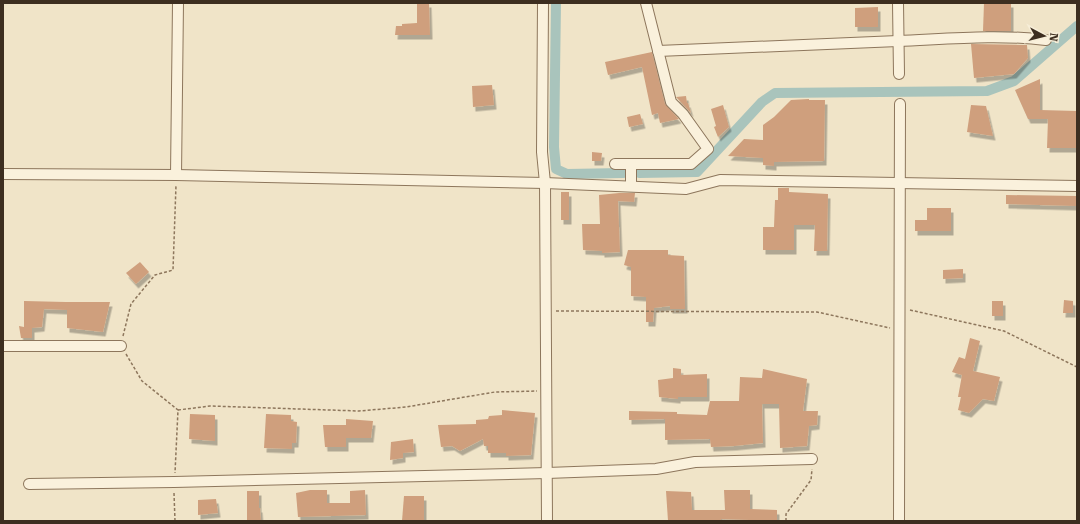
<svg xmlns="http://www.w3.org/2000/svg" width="1080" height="524" viewBox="0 0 1080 524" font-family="'Roboto Serif',serif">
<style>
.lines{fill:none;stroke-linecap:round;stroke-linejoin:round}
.canal{stroke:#a9c4bc;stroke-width:10}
.building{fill:#cf9f7d;filter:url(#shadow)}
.minor-casing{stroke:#8d765c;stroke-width:12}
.path{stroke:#8d765c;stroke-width:1.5;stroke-dasharray:3 2;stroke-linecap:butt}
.minor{stroke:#faf1dc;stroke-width:10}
</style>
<defs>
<filter id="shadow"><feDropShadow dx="2.5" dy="4.5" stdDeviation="0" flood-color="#0004"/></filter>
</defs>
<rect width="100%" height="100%" fill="#f0e4c8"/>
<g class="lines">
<g class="canal">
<path d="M 556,3 L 554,147 L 556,169 L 567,174 L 623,173"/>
<path d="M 639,173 L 697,172 L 762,102 L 775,93 L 987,91 L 1014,81 L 1077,26"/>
</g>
</g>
<g class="building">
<path d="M 417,3 L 429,3 L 430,35 L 395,35 L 396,26 L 402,26 L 402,24 L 417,23 Z"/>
<path d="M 984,3 L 1011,3 L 1011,31 L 983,31 Z"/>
<path d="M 878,7 L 878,27 L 855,27 L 855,8 Z"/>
<path d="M 971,44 L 1027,45 L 1028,58 L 1014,74 L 974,78 Z"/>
<path d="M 652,52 L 665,104 L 679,119 L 660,123 L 658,113 L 652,115 L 642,67 L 608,75 L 605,62 Z"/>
<path d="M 1040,79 L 1040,110 L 1077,111 L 1077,148 L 1047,148 L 1048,119 L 1028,119 L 1015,90 Z"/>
<path d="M 492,85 L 494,105 L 473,107 L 472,86 Z"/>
<path d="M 686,96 L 687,103 L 688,103 L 691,113 L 676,97 Z"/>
<path d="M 809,99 L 809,100 L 825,100 L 824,161 L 774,162 L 774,166 L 763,165 L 763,158 L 728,156 L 744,139 L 763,140 L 763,125 L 774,117 L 791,100 Z"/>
<path d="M 723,105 L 729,127 L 718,137 L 714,127 L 716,126 L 711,109 Z"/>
<path d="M 971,105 L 986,106 L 993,136 L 967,132 Z"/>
<path d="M 640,114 L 643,124 L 629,127 L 627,117 Z"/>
<path d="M 592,152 L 602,153 L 601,161 L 592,161 Z"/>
<path d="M 778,188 L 789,188 L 789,192 L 828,194 L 827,251 L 814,251 L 815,225 L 794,225 L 794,250 L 763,250 L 763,227 L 774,227 L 775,200 L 778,200 Z"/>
<rect x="561" y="192" width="8" height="28"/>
<path d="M 619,193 L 635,193 L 634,202 L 618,201 L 620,252 L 602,253 L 602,251 L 583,250 L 582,224 L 600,224 L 599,195 Z"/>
<path d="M 1006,195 L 1077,196 L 1077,206 L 1006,204 Z"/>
<path d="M 927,208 L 951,208 L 951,231 L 915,231 L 915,220 L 927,220 Z"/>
<path d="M 628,250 L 668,250 L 668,255 L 684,256 L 685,309 L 670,309 L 670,306 L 654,308 L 653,322 L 646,322 L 646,297 L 631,296 L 631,267 L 624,265 Z"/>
<path d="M 140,262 L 149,272 L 136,284 L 126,273 Z"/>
<path d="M 963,269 L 963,278 L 943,279 L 943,270 Z"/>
<path d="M 1064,300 L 1073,301 L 1073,313 L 1063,313 Z"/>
<path d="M 24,301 L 66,302 L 110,302 L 103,332 L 67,328 L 67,310 L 44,309 L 42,327 L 32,328 L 32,338 L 21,338 L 19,326 L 24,327 Z"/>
<rect x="992" y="301" width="11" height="15"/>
<path d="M 970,338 L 980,341 L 973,371 L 1000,377 L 994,401 L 983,399 L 969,413 L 958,410 L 961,397 L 958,397 L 962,375 L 952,372 L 959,357 L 965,359 Z"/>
<path d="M 673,368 L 681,369 L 681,375 L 707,374 L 707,397 L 678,397 L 678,399 L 659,397 L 658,380 L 673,378 Z"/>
<path d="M 763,369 L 807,379 L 803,411 L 818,411 L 817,425 L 809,426 L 807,446 L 780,448 L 779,404 L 762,404 L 763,443 L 734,446 L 711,447 L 710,439 L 665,440 L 665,419 L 629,420 L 629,411 L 677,412 L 677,414 L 707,415 L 710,401 L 739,401 L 740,377 L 762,378 Z"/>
<path d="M 502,410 L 535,413 L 531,455 L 506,456 L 506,453 L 488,453 L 488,446 L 484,446 L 483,439 L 460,451 L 452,446 L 441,447 L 438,425 L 476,424 L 476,420 L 488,419 L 489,416 L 502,415 Z"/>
<path d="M 190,414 L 215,415 L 215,441 L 189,439 Z"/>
<path d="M 266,414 L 291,415 L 291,421 L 297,422 L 296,443 L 292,443 L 292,449 L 264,448 Z"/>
<path d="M 346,419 L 373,421 L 371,438 L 346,438 L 346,447 L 325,447 L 323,425 L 346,425 Z"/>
<path d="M 413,439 L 414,452 L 403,453 L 403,458 L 390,460 L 391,442 Z"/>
<path d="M 310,490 L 327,490 L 327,503 L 350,503 L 350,491 L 365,490 L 366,515 L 298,517 L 296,493 Z"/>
<path d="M 724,490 L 750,490 L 750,509 L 777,510 L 777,521 L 721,519 L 721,521 L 668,521 L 666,491 L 691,492 L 692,510 L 725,510 Z"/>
<path d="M 247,491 L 259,491 L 259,508 L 260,508 L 261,521 L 247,521 Z"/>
<path d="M 404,496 L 424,496 L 424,521 L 402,521 Z"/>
<path d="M 216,499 L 218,513 L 198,515 L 198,500 Z"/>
</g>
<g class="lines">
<g class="minor-casing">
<g id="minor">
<path d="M 543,3 L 542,152 L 545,183 L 547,521"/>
<path d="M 898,3 L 899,74"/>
<path d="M 658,51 C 738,47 818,44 898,41 C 947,39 997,34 1046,40"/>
<path d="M 615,164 L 691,164 L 708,149 L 683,114 L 671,102 L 646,3"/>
<path d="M 3,174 L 176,175 L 545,183 L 686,189 L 720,180 L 1077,186"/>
<path d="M 176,175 L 178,3"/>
<path d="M 631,186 L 631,164"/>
<path d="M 3,346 L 121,346"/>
<path d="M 29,484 L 174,482 L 547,473 L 656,469 L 695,462 L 812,459"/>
<path d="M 899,521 L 900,104"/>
</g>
</g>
<g class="path">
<path d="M 910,310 L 1004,331 L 1077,367"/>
<path d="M 556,311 L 817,312 L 890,328"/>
<path d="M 123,336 L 131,304 L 155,275 L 173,270 L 176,185"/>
<path d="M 126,354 L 142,381 L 178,410 L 175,473"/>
<path d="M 178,410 L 210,406 L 359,411 L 406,407 L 495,392 L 537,391"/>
<path d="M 174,493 L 175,521"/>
<path d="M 786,521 L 786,514 L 811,480 L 812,469"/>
</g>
<use href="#minor" class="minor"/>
</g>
<rect width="1080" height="524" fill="none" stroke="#3d2e20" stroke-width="8"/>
<g transform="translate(1044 36) rotate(97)" stroke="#f7eed8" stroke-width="3" paint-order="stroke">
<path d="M0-3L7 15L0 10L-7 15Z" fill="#3d2e20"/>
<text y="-6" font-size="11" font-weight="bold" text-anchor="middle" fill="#3d2e20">N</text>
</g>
</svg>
